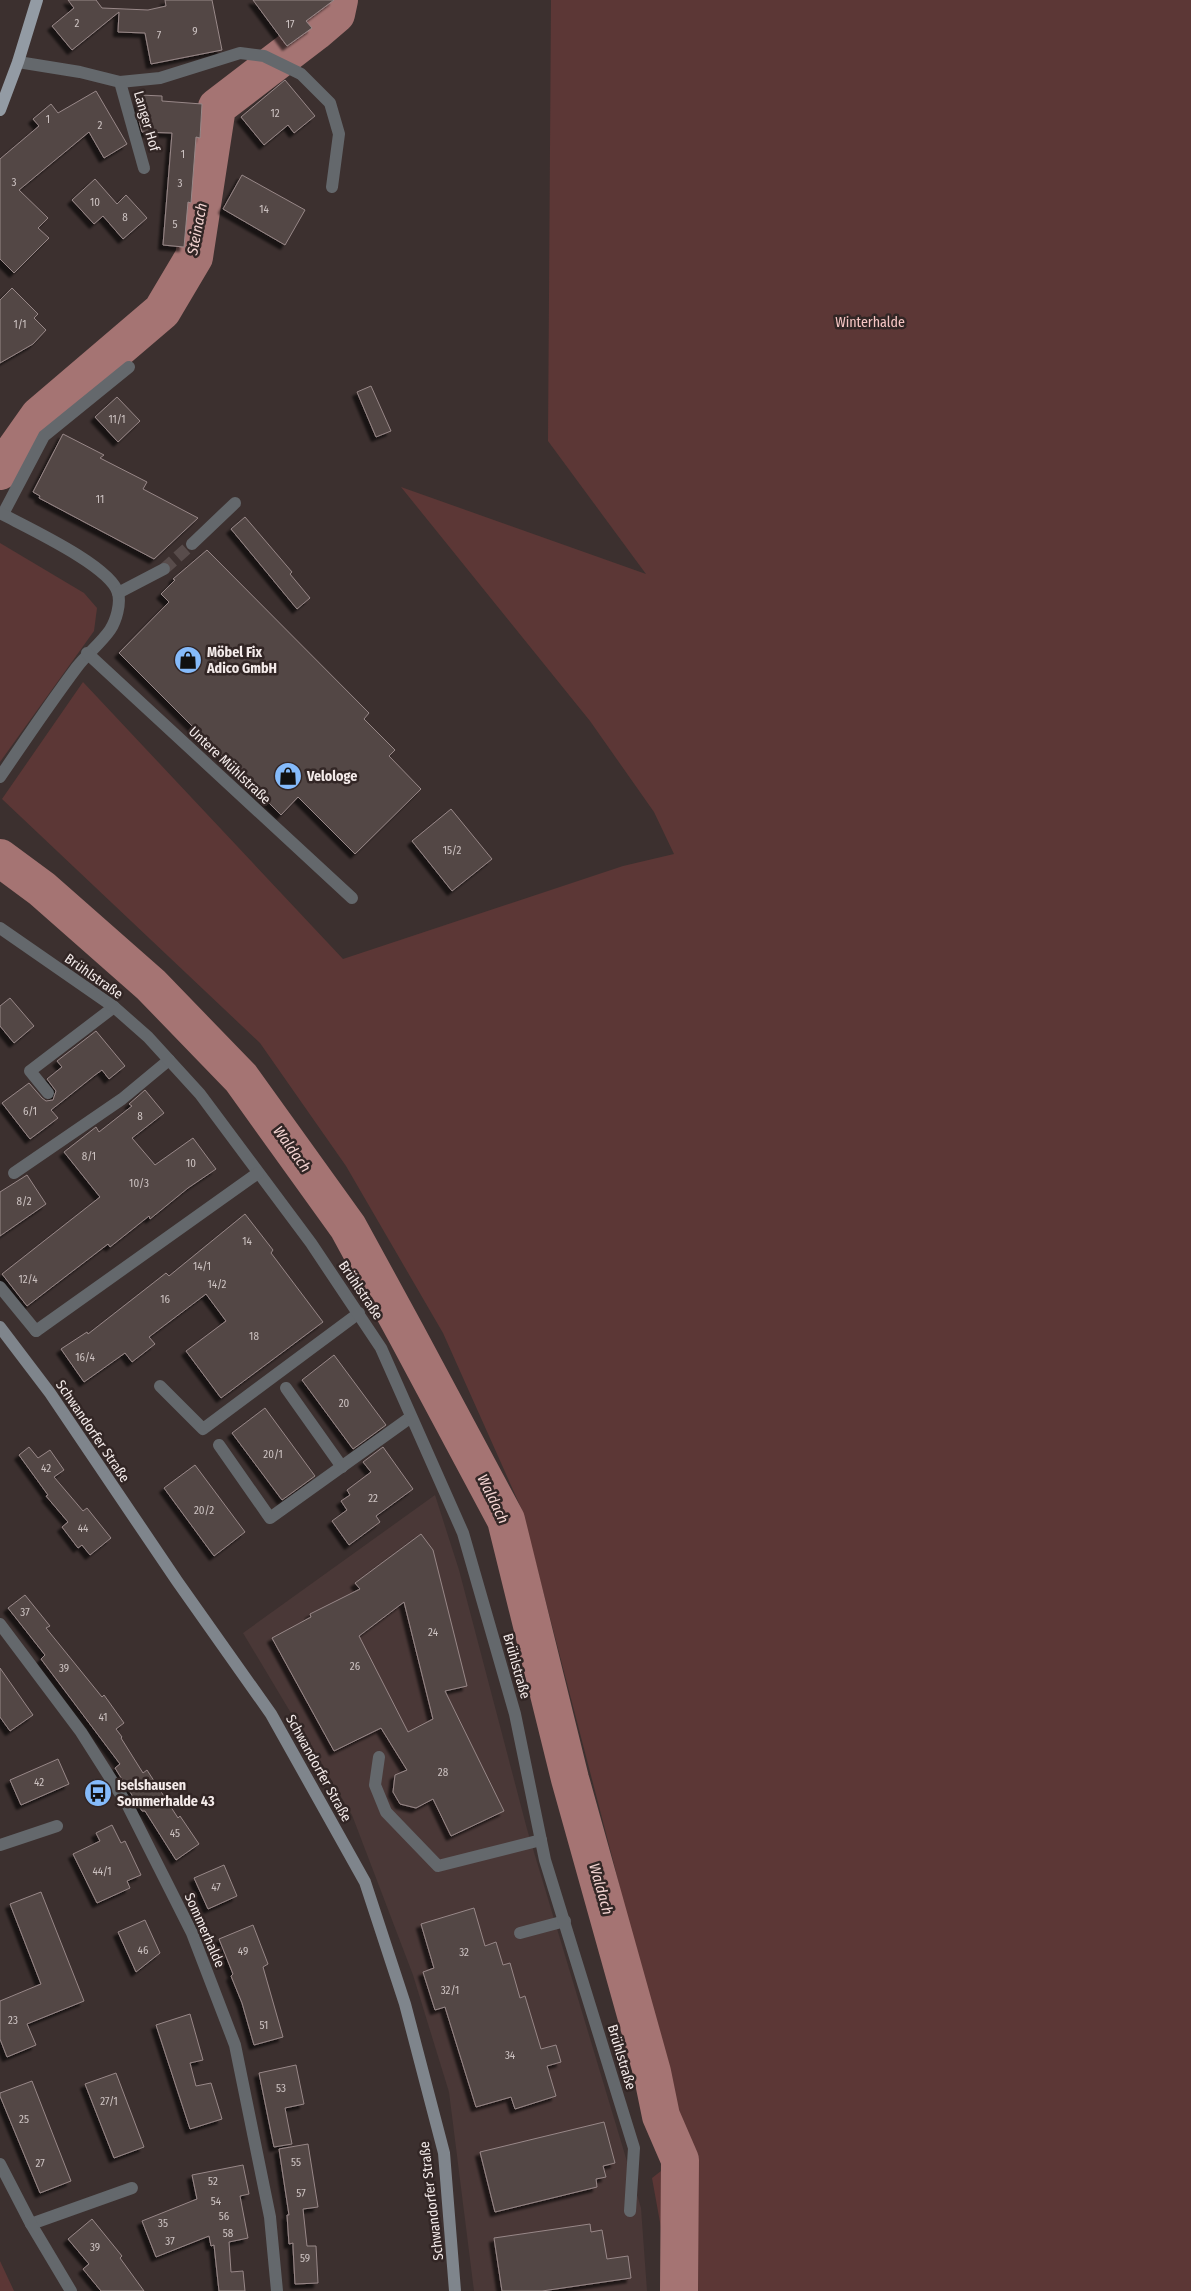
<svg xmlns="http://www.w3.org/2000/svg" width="1191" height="2291" viewBox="0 0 1191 2291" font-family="'Fira Sans Condensed',sans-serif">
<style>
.built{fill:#4a3837}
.green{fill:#5c3736}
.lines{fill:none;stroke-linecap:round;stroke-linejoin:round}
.river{stroke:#a57473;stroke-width:38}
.building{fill:#534645;stroke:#988888;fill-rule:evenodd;filter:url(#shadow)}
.street-tunnel{stroke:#584c4b;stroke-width:12;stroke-dasharray:12 6;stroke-linecap:butt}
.lane{stroke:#64686c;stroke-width:12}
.street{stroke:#64686c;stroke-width:12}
.secondary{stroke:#7f858c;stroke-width:12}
.primary{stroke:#939ba4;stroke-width:12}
.labels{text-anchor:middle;stroke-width:5;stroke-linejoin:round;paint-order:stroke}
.number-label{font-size:11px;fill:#ccc2c1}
.street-label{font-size:14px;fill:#f4ebea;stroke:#322625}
.park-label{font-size:14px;fill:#f5c5c3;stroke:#322625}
.poi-label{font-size:14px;font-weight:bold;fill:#f4ebea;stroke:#322625;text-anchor:start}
.water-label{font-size:15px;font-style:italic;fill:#f5d5d3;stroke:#322625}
</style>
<defs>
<filter id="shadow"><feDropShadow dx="-4.5" dy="4.5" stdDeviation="1" flood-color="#0009"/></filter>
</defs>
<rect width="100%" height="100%" fill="#3c302f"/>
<path class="built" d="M 435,1495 L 459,1570 L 527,1829 L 641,2208 L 647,2291 L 474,2291 L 449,2092 L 413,1975 L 352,1815 L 243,1633 Z"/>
<g class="green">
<path d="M 551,0 L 1191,0 L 1191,2291 L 667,2291 L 667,2261 L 652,2178 L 688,2150 L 674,2115 L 615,1868 L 522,1510 L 443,1333 L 346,1166 L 260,1043 L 2,799 L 83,682 L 343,959 L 623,866 L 674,854 L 654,812 L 590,721 L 401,487 L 646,574 L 548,441 Z"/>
<path d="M 0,543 L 84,593 L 97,608 L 94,631 L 0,762 Z"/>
<path d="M 0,2261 L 14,2291 L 0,2291 Z"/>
</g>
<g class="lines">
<g class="river">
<path d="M 0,471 L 39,416 L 162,311 L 194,257 L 217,107 L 315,32 L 336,14 L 339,0"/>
<path d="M 0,858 L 42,889 L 151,985 L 241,1078 L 348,1227 L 407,1335 L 506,1520 L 570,1779 L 652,2072 L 661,2116 L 680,2160 L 679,2291"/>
</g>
</g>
<g class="building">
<path d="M 68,0 L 96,0 L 102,8 L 148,10 L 166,6 L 165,0 L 212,0 L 222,50 L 151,64 L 145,33 L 118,32 L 119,12 L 72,50 L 52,26 L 74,8 Z"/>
<path d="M 253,0 L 334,0 L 306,21 L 312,28 L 287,46 Z"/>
<path d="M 285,80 L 315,116 L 294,133 L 288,125 L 264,145 L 241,117 Z"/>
<path d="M 96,91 L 127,144 L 104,158 L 89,132 L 19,190 L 48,218 L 38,228 L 49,238 L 14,273 L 0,259 L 0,159 L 39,126 L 33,119 L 51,104 L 58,113 Z"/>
<path d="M 140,95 L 162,96 L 162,101 L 202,104 L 200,138 L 196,137 L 191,203 L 188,202 L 184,247 L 163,245 L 172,133 L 142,132 L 139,120 Z"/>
<path d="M 242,175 L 305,210 L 285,245 L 223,209 Z"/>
<path d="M 95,179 L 117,204 L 126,195 L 147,218 L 123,239 L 103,216 L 94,224 L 72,200 Z"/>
<path d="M 12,288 L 38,314 L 34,318 L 46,330 L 33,344 L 0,363 L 0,300 Z"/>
<path d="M 371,386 L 391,431 L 376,437 L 357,392 Z"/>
<path d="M 117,397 L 140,421 L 118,442 L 95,417 Z"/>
<path d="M 63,434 L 104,455 L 100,458 L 147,482 L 143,489 L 198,518 L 154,559 L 39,498 L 40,496 L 33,492 Z"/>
<path d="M 245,517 L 292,572 L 290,574 L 310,598 L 297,609 L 231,529 Z"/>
<path d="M 207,550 L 369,713 L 364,719 L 395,750 L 389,756 L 421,789 L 355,854 L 298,797 L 281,815 L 119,653 L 169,602 L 161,594 L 175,580 L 173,579 Z"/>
<path d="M 451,809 L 492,859 L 452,891 L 412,841 Z"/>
<path d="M 10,998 L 34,1026 L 14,1043 L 0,1026 L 0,1006 Z"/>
<path d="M 96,1031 L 125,1066 L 109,1079 L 102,1070 L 95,1075 L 51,1110 L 58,1118 L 30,1139 L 2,1103 L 29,1083 L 42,1098 L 46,1101 L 53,1100 L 56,1091 L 47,1079 L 62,1067 L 57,1061 Z"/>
<path d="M 145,1090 L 164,1113 L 132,1138 L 155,1165 L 193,1138 L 216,1169 L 188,1188 L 150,1219 L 149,1216 L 110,1247 L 108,1244 L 27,1306 L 2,1274 L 100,1197 L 64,1152 L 96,1127 L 99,1132 L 132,1106 L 129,1104 Z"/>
<path d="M 27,1175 L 46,1204 L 0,1236 L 0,1192 Z"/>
<path d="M 245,1214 L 273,1250 L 271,1253 L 323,1322 L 221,1398 L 186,1351 L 226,1321 L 206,1294 L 149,1337 L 155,1344 L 132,1362 L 125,1353 L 84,1382 L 61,1349 L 87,1332 L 88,1334 L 166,1273 L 169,1276 Z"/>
<path d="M 334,1355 L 386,1425 L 353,1449 L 302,1380 Z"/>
<path d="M 265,1408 L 315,1476 L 282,1500 L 232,1433 Z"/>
<path d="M 29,1447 L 38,1458 L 50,1450 L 64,1470 L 54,1477 L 83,1511 L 87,1508 L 111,1538 L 90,1555 L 82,1545 L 78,1548 L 62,1527 L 68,1522 L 46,1496 L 48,1495 L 19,1455 Z"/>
<path d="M 383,1447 L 413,1489 L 376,1516 L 380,1522 L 349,1545 L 332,1521 L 347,1510 L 341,1501 L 350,1495 L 347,1490 L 371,1472 L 363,1462 Z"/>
<path d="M 195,1465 L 245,1532 L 214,1556 L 164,1488 Z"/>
<path d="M 421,1534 L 433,1550 L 467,1686 L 445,1691 L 504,1811 L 451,1836 L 433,1799 L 416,1808 L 400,1804 L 393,1792 L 395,1775 L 407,1770 L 381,1728 L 334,1751 L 272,1638 L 311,1617 L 310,1614 L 360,1589 L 355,1583 ZM 404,1602 L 433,1719 L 408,1732 L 359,1636 Z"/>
<path d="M 25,1595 L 50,1626 L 46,1628 L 102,1697 L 104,1695 L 124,1723 L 116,1729 L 122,1737 L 121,1738 L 143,1773 L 147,1770 L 178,1818 L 180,1816 L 199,1844 L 176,1860 L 145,1811 L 142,1811 L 115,1768 L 120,1764 L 41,1659 L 45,1655 L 8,1608 Z"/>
<path d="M 0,1668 L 33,1715 L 10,1731 L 0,1717 Z"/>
<path d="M 58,1759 L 69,1784 L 21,1805 L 10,1780 Z"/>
<path d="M 112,1825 L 121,1843 L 125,1841 L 141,1875 L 127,1881 L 130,1888 L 97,1903 L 73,1854 L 100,1841 L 96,1833 Z"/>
<path d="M 224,1865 L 237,1896 L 208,1909 L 194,1878 Z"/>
<path d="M 41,1892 L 84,2001 L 27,2024 L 36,2045 L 7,2057 L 0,2039 L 0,2001 L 41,1984 L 10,1904 Z"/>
<path d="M 474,1908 L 485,1946 L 496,1942 L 503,1965 L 510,1963 L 520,1998 L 525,1996 L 541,2049 L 556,2045 L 561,2062 L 547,2066 L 556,2096 L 515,2109 L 511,2097 L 476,2107 L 445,2007 L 435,2010 L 423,1972 L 434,1968 L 421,1924 Z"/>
<path d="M 145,1920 L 160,1953 L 136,1972 L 118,1932 Z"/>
<path d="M 253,1925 L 268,1964 L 263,1967 L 283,2037 L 254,2045 L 242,2003 L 231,1976 L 233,1974 L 219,1939 Z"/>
<path d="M 190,2014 L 203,2060 L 190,2063 L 196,2086 L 211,2083 L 222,2119 L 190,2129 L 156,2025 Z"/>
<path d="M 296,2065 L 304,2104 L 285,2108 L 292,2144 L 274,2147 L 259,2073 Z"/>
<path d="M 116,2073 L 144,2147 L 114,2158 L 85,2084 Z"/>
<path d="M 32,2081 L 71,2181 L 40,2193 L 0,2096 L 0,2093 Z"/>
<path d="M 604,2122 L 615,2163 L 603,2166 L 606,2177 L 596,2179 L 597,2187 L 495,2212 L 480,2152 Z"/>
<path d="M 308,2144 L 318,2207 L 303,2209 L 307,2246 L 316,2246 L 318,2283 L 295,2284 L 293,2247 L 293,2243 L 289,2244 L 287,2215 L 289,2215 L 279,2149 Z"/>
<path d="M 243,2165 L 249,2194 L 240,2196 L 248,2238 L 229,2242 L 231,2272 L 243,2271 L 245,2291 L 219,2291 L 214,2245 L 211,2246 L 209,2236 L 156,2257 L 142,2221 L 197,2199 L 192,2175 Z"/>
<path d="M 92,2219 L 122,2256 L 120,2258 L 144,2291 L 101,2291 L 83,2269 L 89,2264 L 68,2239 Z"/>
<path d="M 590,2224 L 591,2232 L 602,2230 L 607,2259 L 628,2256 L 631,2278 L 542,2291 L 502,2291 L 494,2238 Z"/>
</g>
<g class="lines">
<path class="street-tunnel" d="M 164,569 L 192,544"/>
<g class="lane">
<path d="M 3,514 L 44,436 L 129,367"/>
<path d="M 48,1093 L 30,1071 L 114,1007"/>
<path d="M 14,1173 L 122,1099 L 169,1060"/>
<path d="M 0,1287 L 36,1331"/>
<path d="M 160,1386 L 203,1429 L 359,1313"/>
<path d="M 286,1388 L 342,1467"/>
<path d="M 219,1445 L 270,1518 L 411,1417"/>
<path d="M 379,1757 L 375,1785 L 386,1812 L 438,1866 L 541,1840"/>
<path d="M 520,1933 L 565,1921"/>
<path d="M 31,2224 L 132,2188"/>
</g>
<g class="street">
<path d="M 18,62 L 80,72 L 120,82 L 160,78 L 240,53 L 264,56 L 301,74 L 330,103 L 339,134 L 332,187"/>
<path d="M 120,82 L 144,168"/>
<path d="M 0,513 C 26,527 111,566 118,593 C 121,604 116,621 110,630 C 101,643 87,654 77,667 C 50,703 25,740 0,777"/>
<path d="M 192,544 L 235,503"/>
<path d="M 118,593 L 164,569"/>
<path d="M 87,653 L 352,898"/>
<path d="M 0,928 L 114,1007 L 148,1037 L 200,1094 L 311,1243 L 381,1348 L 463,1533 L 515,1714 L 545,1860 L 634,2148 L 630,2211"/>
<path d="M 36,1331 L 258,1173"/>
<path d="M 0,1624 L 81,1732 L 128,1806 L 192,1933 L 235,2045 L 270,2217 L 277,2291"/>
<path d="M 0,1845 L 57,1826"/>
<path d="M 0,2164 L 31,2224 L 71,2291"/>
</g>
<path class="secondary" d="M 0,1327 L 50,1393 L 177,1581 L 271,1714 L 365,1882 L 405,2004 L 444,2153 L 455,2291"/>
<path class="primary" d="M 0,110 L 18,62 L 37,0"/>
</g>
<defs>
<g id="shop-disc" transform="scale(1.4375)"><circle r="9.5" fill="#85bbfb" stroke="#322625"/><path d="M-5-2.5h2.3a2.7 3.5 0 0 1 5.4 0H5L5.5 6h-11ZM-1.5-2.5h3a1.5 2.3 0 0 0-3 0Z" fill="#111"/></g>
<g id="bus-disc" transform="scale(1.4375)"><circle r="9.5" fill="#85bbfb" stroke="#322625"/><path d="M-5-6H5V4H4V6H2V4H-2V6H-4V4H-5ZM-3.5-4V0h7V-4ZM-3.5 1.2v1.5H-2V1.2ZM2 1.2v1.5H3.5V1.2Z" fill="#111"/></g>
</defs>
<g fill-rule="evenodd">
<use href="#shop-disc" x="188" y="660"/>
<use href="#shop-disc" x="288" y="776"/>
<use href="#bus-disc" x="98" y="1793"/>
</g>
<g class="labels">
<g class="number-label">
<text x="77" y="27">2</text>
<text x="290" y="28">17</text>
<text x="195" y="35">9</text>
<text x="159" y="39">7</text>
<text x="275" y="117">12</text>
<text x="48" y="123">1</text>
<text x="100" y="129">2</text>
<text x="183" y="158">1</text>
<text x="14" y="186">3</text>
<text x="180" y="187">3</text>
<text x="95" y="206">10</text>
<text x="264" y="213">14</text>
<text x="125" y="221">8</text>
<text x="175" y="228">5</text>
<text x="20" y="328">1/1</text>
<text x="117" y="423">11/1</text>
<text x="100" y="503">11</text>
<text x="452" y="854">15/2</text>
<text x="30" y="1115">6/1</text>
<text x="140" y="1120">8</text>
<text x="89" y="1160">8/1</text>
<text x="191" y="1167">10</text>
<text x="139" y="1187">10/3</text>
<text x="24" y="1205">8/2</text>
<text x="247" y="1245">14</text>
<text x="202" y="1270">14/1</text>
<text x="28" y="1283">12/4</text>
<text x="217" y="1288">14/2</text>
<text x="165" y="1303">16</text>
<text x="254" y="1340">18</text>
<text x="85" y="1361">16/4</text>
<text x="344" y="1407">20</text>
<text x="273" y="1458">20/1</text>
<text x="46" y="1472">42</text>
<text x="373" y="1502">22</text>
<text x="204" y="1514">20/2</text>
<text x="83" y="1532">44</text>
<text x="25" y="1616">37</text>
<text x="433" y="1636">24</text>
<text x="355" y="1670">26</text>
<text x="64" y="1672">39</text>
<text x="103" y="1721">41</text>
<text x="443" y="1776">28</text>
<text x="39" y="1786">42</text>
<text x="175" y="1837">45</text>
<text x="102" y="1875">44/1</text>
<text x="216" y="1891">47</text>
<text x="143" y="1954">46</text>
<text x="243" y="1955">49</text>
<text x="464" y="1956">32</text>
<text x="450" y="1994">32/1</text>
<text x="13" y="2024">23</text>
<text x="264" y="2029">51</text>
<text x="510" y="2059">34</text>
<text x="281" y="2092">53</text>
<text x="109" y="2105">27/1</text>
<text x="24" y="2123">25</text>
<text x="296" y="2166">55</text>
<text x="40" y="2167">27</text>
<text x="213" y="2185">52</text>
<text x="301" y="2197">57</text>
<text x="216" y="2205">54</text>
<text x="224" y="2220">56</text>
<text x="163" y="2227">35</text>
<text x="228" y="2237">58</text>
<text x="170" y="2245">37</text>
<text x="95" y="2251">39</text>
<text x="305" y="2262">59</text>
</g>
<g class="street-label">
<text transform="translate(147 121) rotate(74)" y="5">Langer Hof</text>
<text transform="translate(230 765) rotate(43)" y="5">Untere Mühlstraße</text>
<text transform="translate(94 976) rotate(35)" y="5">Brühlstraße</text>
<text transform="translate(361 1290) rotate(56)" y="5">Brühlstraße</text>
<text transform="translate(93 1431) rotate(56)" y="5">Schwandorfer Straße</text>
<text transform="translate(517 1666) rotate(74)" y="5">Brühlstraße</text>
<text transform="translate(319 1768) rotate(61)" y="5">Schwandorfer Straße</text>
<text transform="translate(205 1930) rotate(66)" y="5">Sommerhalde</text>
<text transform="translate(622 2057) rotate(73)" y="5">Brühlstraße</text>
<text transform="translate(431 2201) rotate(-97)" y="5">Schwandorfer Straße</text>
</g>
<g class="park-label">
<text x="870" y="327">Winterhalde</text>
</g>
<g class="poi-label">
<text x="207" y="657">Möbel Fix<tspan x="207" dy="16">Adico GmbH</tspan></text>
<text x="307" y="781">Velologe</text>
<text x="117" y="1790">Iselshausen<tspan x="117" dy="16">Sommerhalde 43</tspan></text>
</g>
<g class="water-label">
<text transform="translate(197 229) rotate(-79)" y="5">Steinach</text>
<text transform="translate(292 1149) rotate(54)" y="5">Waldach</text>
<text transform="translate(493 1499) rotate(64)" y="5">Waldach</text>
<text transform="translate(601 1889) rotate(74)" y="5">Waldach</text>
</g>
</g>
</svg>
